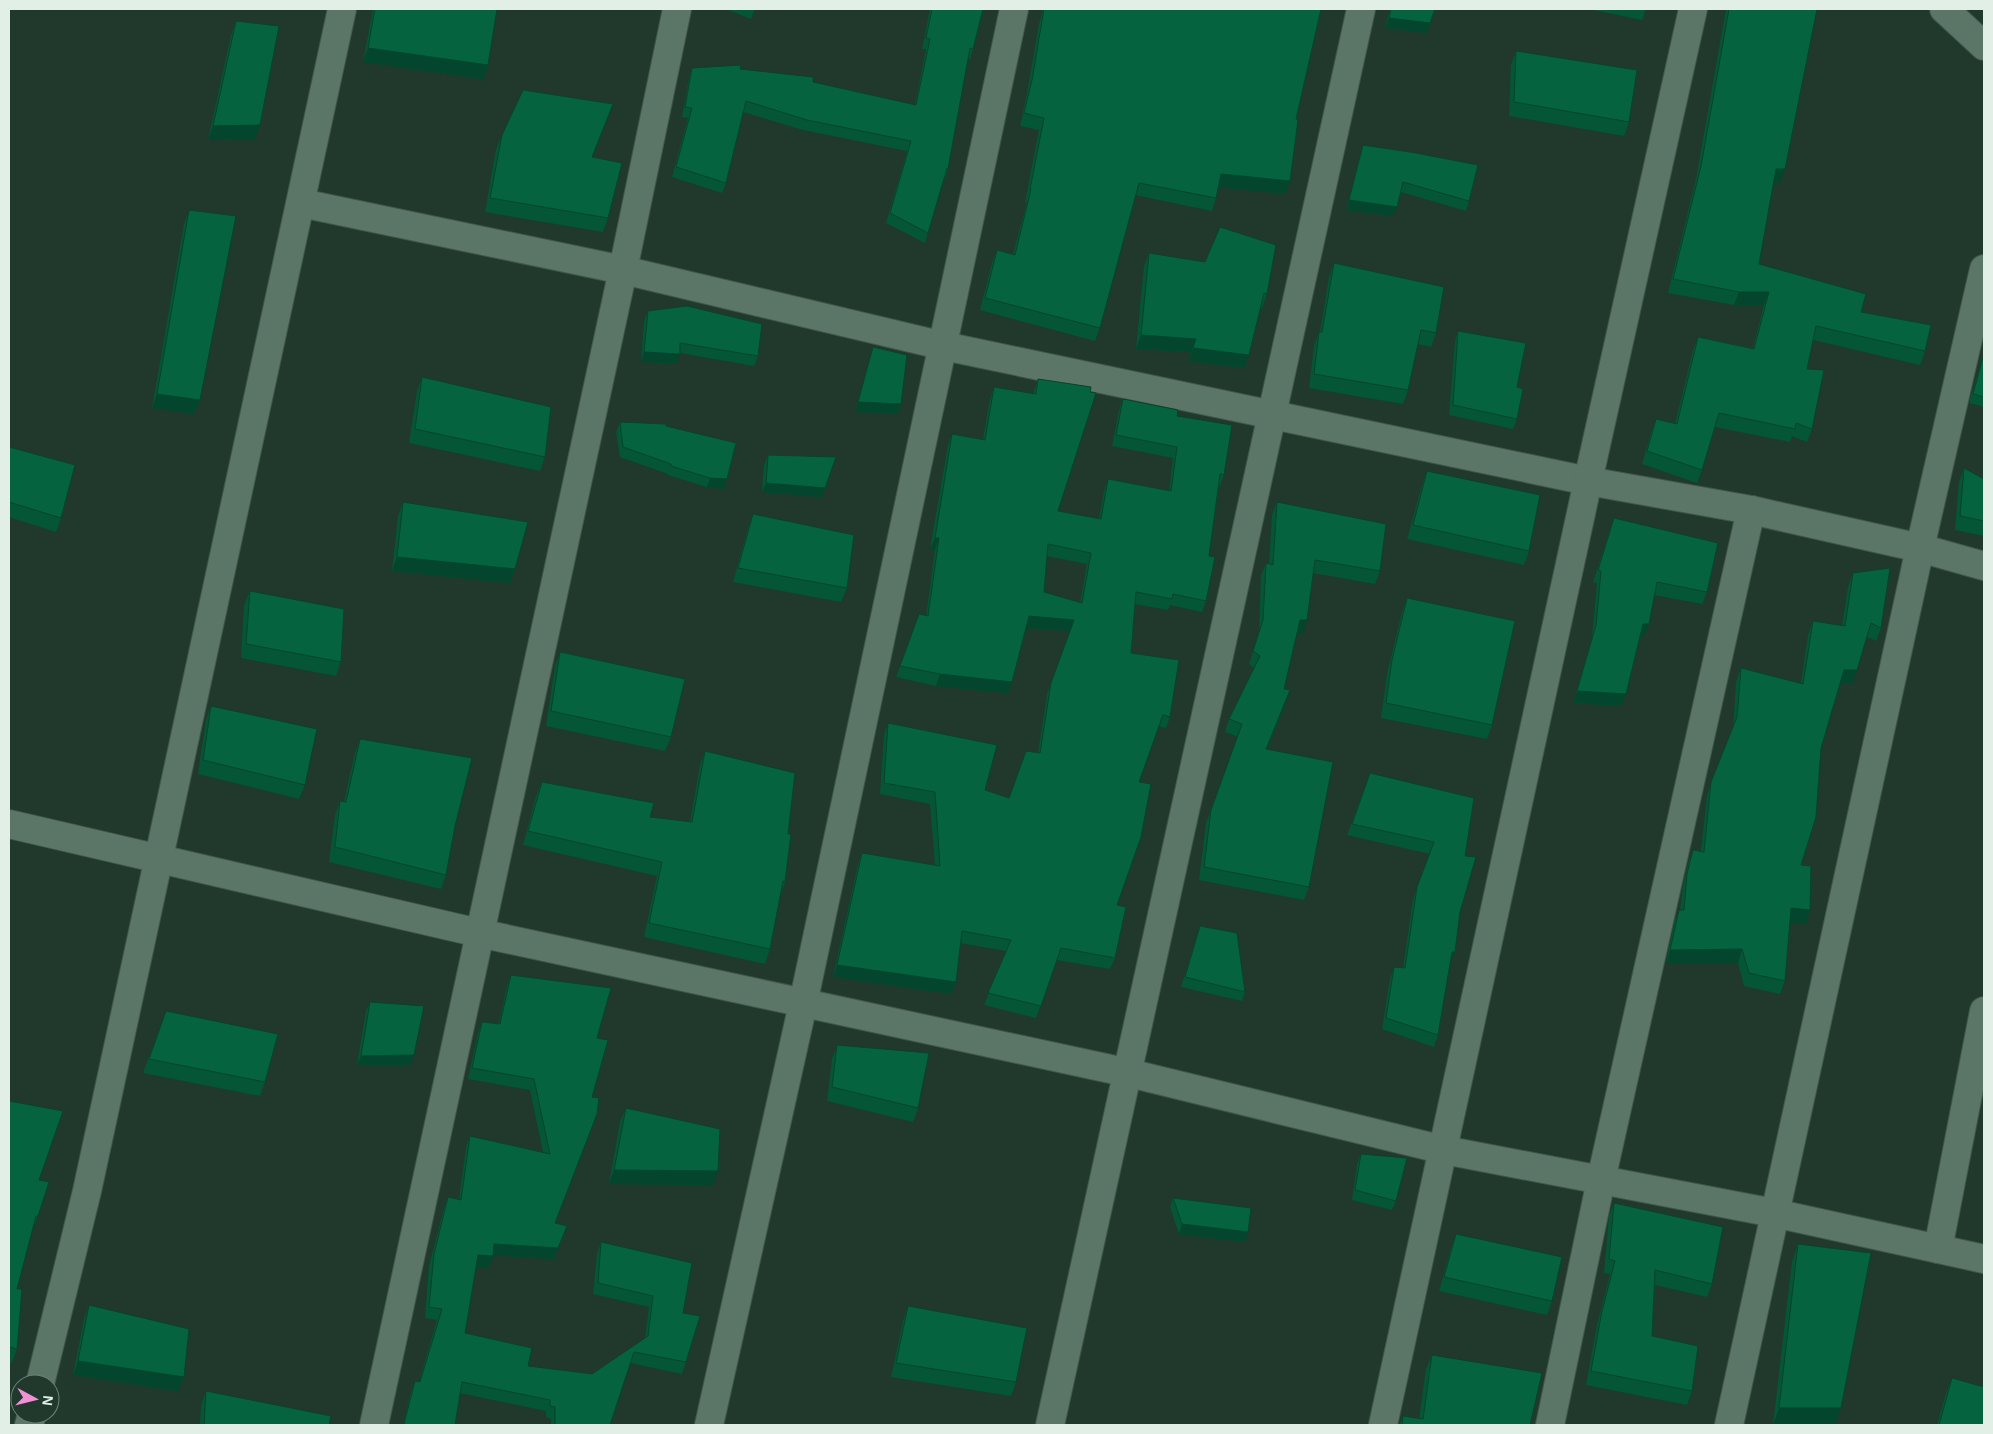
<svg xmlns="http://www.w3.org/2000/svg" width="1993" height="1434" viewBox="0 0 1993 1434" font-family="Arial,sans-serif">
<style>
.lines{fill:none;stroke-linecap:round;stroke-linejoin:round}
.minor-casing{stroke:#40564b;stroke-width:30}
.minor{stroke:#5b7566;stroke-width:28}
.wall{fill:#055537;fill-rule:evenodd}
.shaded-wall{fill:#04452d}
.building{fill:#066340;stroke:#04452d;fill-rule:evenodd}
</style>
<rect width="100%" height="100%" fill="#20392c"/>
<g class="lines">
<g class="minor-casing">
<g id="minor">
<path d="M 1944,9 L 1984,46"/>
<path d="M 301,203 L 623,270 L 944,346 L 1588,481 L 1751,510 L 1920,548 L 1984,566"/>
<path d="M 9,824 L 479,933 L 1129,1073 L 1444,1150 L 1774,1213 L 1984,1259"/>
<path d="M 1938,1249 L 1984,1011"/>
<path d="M 40,1384 L 87,1191 L 342,9"/>
<path d="M 29,1425 L 32,1414"/>
<path d="M 374,1425 L 623,270 L 677,9"/>
<path d="M 709,1425 L 803,1004 L 1014,9"/>
<path d="M 1050,1425 L 1361,9"/>
<path d="M 1383,1425 L 1588,481 L 1693,9"/>
<path d="M 1550,1425 L 1601,1180 L 1751,510"/>
<path d="M 1729,1425 L 1920,548 L 1984,269"/>
</g>
</g>
<use href="#minor" class="minor"/>
</g>
<g class="wall">
<path d="M 373,9 L 497,9 L 488,65 L 483,79 L 363,62 Z"/>
<path d="M 726,9 L 755,9 L 751,19 Z"/>
<path d="M 930,9 L 983,9 L 973,49 L 970,59 L 968,59 L 948,169 L 945,179 L 944,179 L 928,233 L 925,243 L 886,223 L 907,151 L 803,130 L 743,112 L 726,183 L 722,193 L 672,177 L 688,118 L 682,117 L 689,78 L 692,68 L 740,69 L 813,82 L 915,105 L 926,49 L 922,49 Z"/>
<path d="M 1043,9 L 1321,9 L 1296,119 L 1290,181 L 1285,194 L 1219,187 L 1216,198 L 1212,211 L 1135,195 L 1100,328 L 1095,341 L 980,310 L 992,263 L 997,250 L 1013,254 L 1027,202 L 1025,202 L 1039,130 L 1020,126 L 1027,93 L 1039,24 Z"/>
<path d="M 1390,9 L 1435,9 L 1427,33 L 1385,28 Z"/>
<path d="M 1589,9 L 1646,9 L 1642,20 Z"/>
<path d="M 1726,9 L 1817,9 L 1780,183 L 1773,182 L 1759,264 L 1861,312 L 1925,351 L 1920,365 L 1813,340 L 1807,369 L 1812,429 L 1807,442 L 1792,436 L 1790,442 L 1715,427 L 1702,470 L 1697,483 L 1642,464 L 1651,433 L 1656,419 L 1675,424 L 1693,350 L 1698,337 L 1753,348 L 1764,305 L 1734,305 L 1668,293 L 1696,179 Z"/>
<path d="M 236,21 L 255,139 L 208,140 L 231,35 Z"/>
<path d="M 1516,51 L 1629,122 L 1624,136 L 1509,116 L 1511,65 Z"/>
<path d="M 502,135 L 593,157 L 608,218 L 603,232 L 485,212 L 496,149 Z"/>
<path d="M 1363,145 L 1469,201 L 1466,211 L 1401,192 L 1393,216 L 1346,210 L 1360,155 Z"/>
<path d="M 189,210 L 200,400 L 194,414 L 152,408 L 184,224 Z"/>
<path d="M 1149,253 L 1267,294 L 1262,308 L 1260,307 L 1244,368 L 1188,361 L 1191,352 L 1136,349 L 1144,266 Z"/>
<path d="M 1334,263 L 1436,333 L 1431,347 L 1418,344 L 1408,390 L 1403,404 L 1309,388 L 1314,346 L 1319,332 L 1320,332 L 1329,277 Z"/>
<path d="M 648,311 L 758,356 L 754,366 L 680,353 L 676,363 L 641,362 L 644,321 Z"/>
<path d="M 1458,331 L 1517,387 L 1517,419 L 1513,429 L 1449,415 L 1455,341 Z"/>
<path d="M 873,347 L 898,413 L 855,412 L 870,357 Z"/>
<path d="M 1984,353 L 1984,407 L 1969,403 Z"/>
<path d="M 422,377 L 545,457 L 540,471 L 409,443 L 417,391 Z"/>
<path d="M 1038,379 L 1058,511 L 1099,519 L 1104,491 L 1108,479 L 1169,491 L 1173,458 L 1112,446 L 1119,410 L 1123,399 L 1177,416 L 1224,475 L 1220,486 L 1219,486 L 1209,556 L 1206,601 L 1202,612 L 1170,605 L 1168,610 L 1135,604 L 1131,653 L 1170,717 L 1166,728 L 1159,726 L 1139,782 L 1117,905 L 1115,958 L 1110,969 L 1057,960 L 1036,1018 L 984,1005 L 1006,951 L 960,943 L 956,982 L 952,994 L 833,977 L 858,864 L 862,853 L 935,865 L 930,804 L 880,794 L 884,735 L 888,723 L 985,790 L 1009,798 L 1038,753 L 1047,694 L 1070,631 L 1026,628 L 1012,682 L 1008,693 L 936,686 L 896,677 L 919,614 L 926,616 L 935,550 L 930,549 L 948,445 L 952,434 L 983,439 L 990,399 L 994,387 L 1033,394 ZM 1047,556 L 1087,564 L 1080,603 L 1044,592 Z"/>
<path d="M 620,422 L 666,426 L 724,489 L 707,487 L 668,475 L 668,474 L 620,457 L 616,432 Z"/>
<path d="M 9,447 L 61,518 L 56,532 L 9,517 Z"/>
<path d="M 768,455 L 822,497 L 762,492 L 764,465 Z"/>
<path d="M 1964,468 L 1984,479 L 1984,536 L 1955,530 L 1959,482 Z"/>
<path d="M 1427,471 L 1529,551 L 1524,565 L 1407,539 L 1422,485 Z"/>
<path d="M 403,502 L 515,569 L 510,583 L 392,571 L 398,516 Z"/>
<path d="M 1277,502 L 1380,571 L 1375,584 L 1313,573 L 1303,633 L 1297,633 L 1284,689 L 1286,703 L 1267,749 L 1309,887 L 1304,900 L 1199,880 L 1206,823 L 1238,737 L 1225,732 L 1229,719 L 1254,668 L 1249,664 L 1259,633 L 1261,576 L 1266,563 L 1269,564 L 1272,515 Z"/>
<path d="M 753,514 L 847,588 L 841,602 L 733,582 L 748,528 Z"/>
<path d="M 1614,518 L 1707,592 L 1702,604 L 1654,595 L 1645,635 L 1640,635 L 1621,706 L 1573,703 L 1592,637 L 1597,583 L 1593,582 Z"/>
<path d="M 1853,573 L 1881,628 L 1876,641 L 1867,637 L 1852,684 L 1840,683 L 1821,748 L 1801,865 L 1806,924 L 1790,922 L 1785,981 L 1780,994 L 1744,986 L 1738,963 L 1666,963 L 1674,923 L 1679,910 L 1680,910 L 1683,887 L 1688,864 L 1693,850 L 1701,851 L 1707,795 L 1733,729 L 1736,682 L 1741,668 L 1801,683 L 1808,635 L 1813,621 L 1842,626 L 1848,587 Z"/>
<path d="M 250,591 L 341,662 L 336,676 L 241,658 L 244,605 Z"/>
<path d="M 1407,598 L 1492,725 L 1487,739 L 1381,718 L 1387,674 L 1402,612 Z"/>
<path d="M 560,652 L 671,737 L 665,751 L 546,726 L 555,666 Z"/>
<path d="M 211,706 L 305,785 L 299,799 L 198,774 L 206,720 Z"/>
<path d="M 360,739 L 455,826 L 446,875 L 441,889 L 329,862 L 335,815 L 340,801 L 344,801 L 355,753 Z"/>
<path d="M 705,751 L 788,834 L 785,882 L 780,896 L 770,949 L 765,964 L 644,937 L 657,876 L 523,845 L 536,796 L 542,782 L 650,817 L 690,822 L 700,765 Z"/>
<path d="M 1370,773 L 1465,856 L 1460,912 L 1450,963 L 1438,1035 L 1434,1047 L 1382,1029 L 1390,979 L 1394,967 L 1403,968 L 1413,899 L 1430,854 L 1347,835 Z"/>
<path d="M 1200,926 L 1245,992 L 1242,1001 L 1181,987 Z"/>
<path d="M 511,975 L 597,1038 L 555,1223 L 563,1237 L 554,1259 L 493,1255 L 489,1267 L 476,1267 L 465,1333 L 528,1366 L 592,1374 L 645,1338 L 649,1307 L 593,1294 L 597,1254 L 601,1242 L 683,1313 L 686,1362 L 682,1374 L 630,1363 L 610,1425 L 551,1425 L 551,1419 L 546,1417 L 546,1411 L 460,1393 L 455,1425 L 403,1425 L 411,1392 L 415,1381 L 419,1382 L 437,1320 L 425,1318 L 429,1266 L 444,1208 L 448,1197 L 459,1200 L 466,1147 L 470,1136 L 543,1152 L 530,1090 L 468,1079 L 478,1033 L 482,1022 L 499,1023 L 507,986 Z"/>
<path d="M 370,1002 L 410,1065 L 357,1065 L 366,1011 Z"/>
<path d="M 166,1011 L 265,1082 L 260,1096 L 143,1073 Z"/>
<path d="M 837,1045 L 918,1108 L 913,1122 L 827,1101 L 832,1059 Z"/>
<path d="M 9,1101 L 39,1180 L 38,1216 L 32,1230 L 17,1289 L 17,1349 L 12,1363 L 9,1362 Z"/>
<path d="M 626,1108 L 713,1185 L 609,1184 L 620,1122 Z"/>
<path d="M 1361,1154 L 1396,1201 L 1392,1210 L 1352,1200 L 1357,1164 Z"/>
<path d="M 1173,1198 L 1245,1242 L 1179,1234 L 1170,1207 Z"/>
<path d="M 1614,1203 L 1712,1284 L 1707,1297 L 1655,1285 L 1652,1336 L 1692,1391 L 1687,1405 L 1586,1385 L 1597,1325 L 1610,1274 L 1604,1273 L 1609,1216 Z"/>
<path d="M 1456,1234 L 1552,1301 L 1547,1315 L 1439,1291 L 1451,1248 Z"/>
<path d="M 1798,1244 L 1835,1425 L 1773,1425 L 1792,1262 Z"/>
<path d="M 89,1305 L 184,1377 L 178,1391 L 73,1375 L 84,1319 Z"/>
<path d="M 908,1306 L 1016,1382 L 1011,1396 L 891,1377 L 903,1321 Z"/>
<path d="M 1432,1355 L 1530,1425 L 1399,1425 L 1403,1416 L 1419,1419 L 1426,1369 Z"/>
<path d="M 1952,1378 L 1984,1425 L 1937,1425 L 1945,1396 Z"/>
<path d="M 206,1391 L 329,1425 L 200,1425 L 201,1405 Z"/>
</g>
<g class="shaded-wall">
<path d="M 1389,18 L 1430,23 L 1427,33 L 1385,28 Z"/>
<path d="M 368,48 L 488,65 L 483,79 L 363,62 Z"/>
<path d="M 260,125 L 255,139 L 208,140 L 213,126 Z"/>
<path d="M 1776,169 L 1785,169 L 1780,183 L 1771,182 Z"/>
<path d="M 1221,174 L 1290,181 L 1285,194 L 1217,187 Z"/>
<path d="M 1349,200 L 1397,207 L 1393,216 L 1346,210 Z"/>
<path d="M 1739,292 L 1769,292 L 1764,305 L 1734,305 Z"/>
<path d="M 1141,335 L 1196,339 L 1191,352 L 1136,349 Z"/>
<path d="M 1193,348 L 1249,355 L 1244,368 L 1188,361 Z"/>
<path d="M 644,352 L 680,354 L 676,363 L 641,362 Z"/>
<path d="M 157,394 L 200,400 L 194,414 L 152,408 Z"/>
<path d="M 858,402 L 901,404 L 898,413 L 855,412 Z"/>
<path d="M 710,478 L 727,479 L 724,489 L 707,487 Z"/>
<path d="M 766,483 L 825,488 L 822,497 L 762,492 Z"/>
<path d="M 935,538 L 939,538 L 935,550 L 930,549 Z"/>
<path d="M 397,557 L 515,569 L 510,583 L 392,571 Z"/>
<path d="M 1029,616 L 1074,620 L 1070,631 L 1024,628 Z"/>
<path d="M 1300,620 L 1307,620 L 1303,633 L 1296,633 Z"/>
<path d="M 1643,624 L 1649,624 L 1645,635 L 1639,636 Z"/>
<path d="M 1844,670 L 1857,670 L 1852,684 L 1839,683 Z"/>
<path d="M 940,674 L 1012,682 L 1008,693 L 936,686 Z"/>
<path d="M 1290,690 L 1286,703 L 1261,762 L 1266,749 Z"/>
<path d="M 1577,691 L 1626,694 L 1621,706 L 1573,703 Z"/>
<path d="M 1791,908 L 1810,910 L 1806,924 L 1786,922 Z"/>
<path d="M 1742,949 L 1738,963 L 1666,963 L 1670,950 Z"/>
<path d="M 1452,952 L 1455,952 L 1450,963 L 1448,963 Z"/>
<path d="M 837,965 L 956,982 L 952,994 L 833,977 Z"/>
<path d="M 414,1055 L 410,1065 L 357,1065 L 361,1056 Z"/>
<path d="M 614,1170 L 718,1171 L 713,1185 L 609,1184 Z"/>
<path d="M 1182,1224 L 1248,1232 L 1245,1242 L 1179,1234 Z"/>
<path d="M 567,1226 L 554,1259 L 490,1255 L 494,1244 Z"/>
<path d="M 478,1255 L 493,1256 L 489,1267 L 474,1267 Z"/>
<path d="M 78,1361 L 184,1377 L 178,1391 L 73,1375 Z"/>
<path d="M 1779,1408 L 1841,1408 L 1835,1425 L 1773,1425 Z"/>
</g>
<g class="building">
<path d="M 375,9 L 497,9 L 488,65 L 368,48 Z"/>
<path d="M 932,9 L 983,9 L 973,49 L 970,48 L 948,169 L 947,168 L 928,233 L 890,213 L 911,141 L 807,120 L 746,101 L 726,183 L 676,167 L 692,108 L 685,107 L 692,68 L 741,65 L 740,69 L 813,77 L 813,82 L 916,105 L 930,39 L 926,38 Z"/>
<path d="M 1044,9 L 1321,9 L 1296,119 L 1298,120 L 1290,181 L 1221,174 L 1216,198 L 1139,183 L 1100,328 L 985,298 L 997,250 L 1015,255 L 1031,189 L 1030,189 L 1044,118 L 1024,113 L 1032,80 Z"/>
<path d="M 1391,9 L 1435,9 L 1430,23 L 1389,18 Z"/>
<path d="M 1729,9 L 1817,9 L 1785,169 L 1776,169 L 1759,264 L 1866,294 L 1861,312 L 1931,325 L 1925,351 L 1816,326 L 1807,369 L 1824,370 L 1812,429 L 1796,423 L 1795,429 L 1719,413 L 1702,470 L 1647,451 L 1656,419 L 1677,424 L 1698,337 L 1754,349 L 1769,292 L 1739,292 L 1673,279 L 1701,166 Z"/>
<path d="M 236,21 L 279,26 L 260,125 L 213,126 Z"/>
<path d="M 1516,51 L 1637,70 L 1629,122 L 1514,102 Z"/>
<path d="M 523,90 L 613,104 L 592,157 L 622,163 L 608,218 L 490,198 L 502,135 Z"/>
<path d="M 1363,145 L 1416,153 L 1478,165 L 1469,201 L 1403,182 L 1397,207 L 1349,200 Z"/>
<path d="M 189,210 L 236,216 L 200,400 L 157,394 Z"/>
<path d="M 1220,227 L 1276,245 L 1267,294 L 1264,293 L 1249,355 L 1193,348 L 1196,339 L 1141,335 L 1149,253 L 1205,262 Z"/>
<path d="M 1334,263 L 1444,287 L 1436,333 L 1421,330 L 1408,390 L 1314,374 L 1319,332 L 1322,332 Z"/>
<path d="M 687,306 L 762,324 L 758,356 L 680,343 L 680,354 L 644,352 L 648,311 Z"/>
<path d="M 1458,331 L 1526,343 L 1517,387 L 1523,389 L 1517,419 L 1453,405 Z"/>
<path d="M 873,347 L 907,355 L 901,404 L 858,402 Z"/>
<path d="M 1984,354 L 1984,397 L 1973,394 Z"/>
<path d="M 422,377 L 551,407 L 545,457 L 415,429 Z"/>
<path d="M 1038,379 L 1091,387 L 1090,392 L 1096,393 L 1058,511 L 1101,519 L 1108,479 L 1171,491 L 1177,447 L 1116,435 L 1123,399 L 1178,410 L 1177,416 L 1232,425 L 1224,475 L 1220,474 L 1209,556 L 1215,557 L 1206,601 L 1173,594 L 1172,599 L 1136,592 L 1131,653 L 1179,660 L 1170,717 L 1163,715 L 1139,782 L 1151,784 L 1141,837 L 1117,905 L 1126,907 L 1115,958 L 1061,948 L 1041,1006 L 988,993 L 1011,940 L 962,931 L 956,982 L 837,965 L 862,853 L 940,866 L 935,792 L 884,783 L 888,723 L 997,745 L 985,790 L 1009,798 L 1026,751 L 1040,753 L 1051,683 L 1074,620 L 1029,616 L 1012,682 L 940,674 L 900,666 L 919,614 L 928,616 L 939,538 L 935,538 L 952,434 L 985,440 L 994,387 L 1036,394 ZM 1048,544 L 1091,553 L 1082,603 L 1044,592 Z"/>
<path d="M 620,422 L 666,424 L 666,426 L 736,443 L 727,479 L 710,478 L 671,466 L 671,464 L 623,447 Z"/>
<path d="M 9,447 L 75,465 L 61,518 L 9,502 Z"/>
<path d="M 768,455 L 836,457 L 825,488 L 766,483 Z"/>
<path d="M 1964,468 L 1984,479 L 1984,521 L 1960,516 Z"/>
<path d="M 1427,471 L 1540,495 L 1529,551 L 1413,525 Z"/>
<path d="M 403,502 L 528,522 L 515,569 L 397,557 Z"/>
<path d="M 1277,502 L 1386,524 L 1380,571 L 1315,560 L 1307,620 L 1300,620 L 1284,689 L 1290,690 L 1266,749 L 1333,762 L 1309,887 L 1204,867 L 1211,810 L 1242,724 L 1229,719 L 1260,656 L 1253,651 L 1263,620 L 1266,563 L 1273,565 Z"/>
<path d="M 753,514 L 854,535 L 847,588 L 738,568 Z"/>
<path d="M 1614,518 L 1718,543 L 1707,592 L 1657,582 L 1649,624 L 1643,624 L 1626,694 L 1577,691 L 1596,625 L 1601,571 L 1598,570 Z"/>
<path d="M 1890,568 L 1881,628 L 1871,623 L 1857,670 L 1844,670 L 1821,748 L 1816,817 L 1801,865 L 1811,866 L 1810,910 L 1791,908 L 1785,981 L 1749,973 L 1742,949 L 1670,950 L 1679,910 L 1684,910 L 1687,874 L 1693,850 L 1704,852 L 1711,782 L 1737,717 L 1741,668 L 1803,684 L 1813,621 L 1845,626 L 1853,573 Z"/>
<path d="M 250,591 L 344,609 L 341,662 L 246,644 Z"/>
<path d="M 1407,598 L 1515,621 L 1492,725 L 1386,703 L 1392,660 Z"/>
<path d="M 560,652 L 685,679 L 671,737 L 551,711 Z"/>
<path d="M 211,706 L 317,729 L 305,785 L 203,760 Z"/>
<path d="M 360,739 L 472,758 L 455,826 L 446,875 L 335,847 L 340,801 L 346,802 Z"/>
<path d="M 705,751 L 795,773 L 788,834 L 791,834 L 785,882 L 783,881 L 770,949 L 649,923 L 662,862 L 528,831 L 542,782 L 654,803 L 650,817 L 692,822 Z"/>
<path d="M 1370,773 L 1474,798 L 1465,856 L 1476,857 L 1460,912 L 1455,952 L 1452,952 L 1438,1035 L 1386,1018 L 1394,967 L 1405,968 L 1417,887 L 1434,842 L 1352,824 Z"/>
<path d="M 1200,926 L 1237,933 L 1245,992 L 1185,977 Z"/>
<path d="M 511,975 L 611,988 L 597,1038 L 608,1040 L 592,1097 L 599,1098 L 597,1114 L 555,1223 L 567,1226 L 558,1248 L 494,1244 L 493,1256 L 478,1255 L 465,1333 L 532,1348 L 528,1366 L 592,1374 L 648,1336 L 653,1296 L 598,1283 L 601,1242 L 692,1263 L 683,1313 L 700,1316 L 686,1362 L 634,1352 L 610,1425 L 555,1425 L 555,1407 L 550,1406 L 550,1400 L 462,1382 L 455,1425 L 409,1425 L 404,1424 L 415,1381 L 420,1382 L 442,1309 L 429,1307 L 434,1254 L 448,1197 L 461,1200 L 470,1136 L 550,1154 L 534,1079 L 472,1068 L 482,1022 L 500,1024 Z"/>
<path d="M 370,1002 L 424,1006 L 414,1055 L 361,1056 Z"/>
<path d="M 166,1011 L 278,1034 L 265,1082 L 149,1059 Z"/>
<path d="M 837,1045 L 929,1053 L 918,1108 L 832,1087 Z"/>
<path d="M 9,1101 L 63,1111 L 39,1180 L 49,1182 L 38,1216 L 36,1216 L 17,1289 L 22,1289 L 17,1349 L 9,1347 Z"/>
<path d="M 626,1108 L 720,1129 L 718,1171 L 614,1170 Z"/>
<path d="M 1361,1154 L 1407,1158 L 1396,1201 L 1355,1190 Z"/>
<path d="M 1173,1198 L 1251,1208 L 1248,1232 L 1182,1224 Z"/>
<path d="M 1614,1203 L 1723,1227 L 1712,1284 L 1655,1270 L 1652,1336 L 1698,1346 L 1692,1391 L 1591,1371 L 1602,1311 L 1615,1261 L 1609,1259 Z"/>
<path d="M 1456,1234 L 1562,1257 L 1552,1301 L 1444,1277 Z"/>
<path d="M 1798,1244 L 1871,1253 L 1841,1408 L 1779,1408 Z"/>
<path d="M 89,1305 L 189,1329 L 184,1377 L 78,1361 Z"/>
<path d="M 908,1306 L 1027,1328 L 1016,1382 L 896,1363 Z"/>
<path d="M 1432,1355 L 1542,1373 L 1530,1425 L 1402,1425 L 1403,1416 L 1423,1419 Z"/>
<path d="M 1952,1378 L 1984,1387 L 1984,1425 L 1939,1425 Z"/>
<path d="M 206,1391 L 331,1416 L 329,1425 L 204,1425 Z"/>
</g>
<rect width="1993" height="1434" fill="none" stroke="#e1efe7" stroke-width="20"/>
<g transform="translate(35 1399) rotate(97)"><circle r="24" fill="#20392c" stroke="#6d8277"/>
<path d="M0-4L9 19L0 12L-9 19Z" fill="#f391d6"/>
<text y="-8" font-size="14" font-weight="bold" text-anchor="middle" fill="#e1efe7">N</text>
</g>
</svg>
